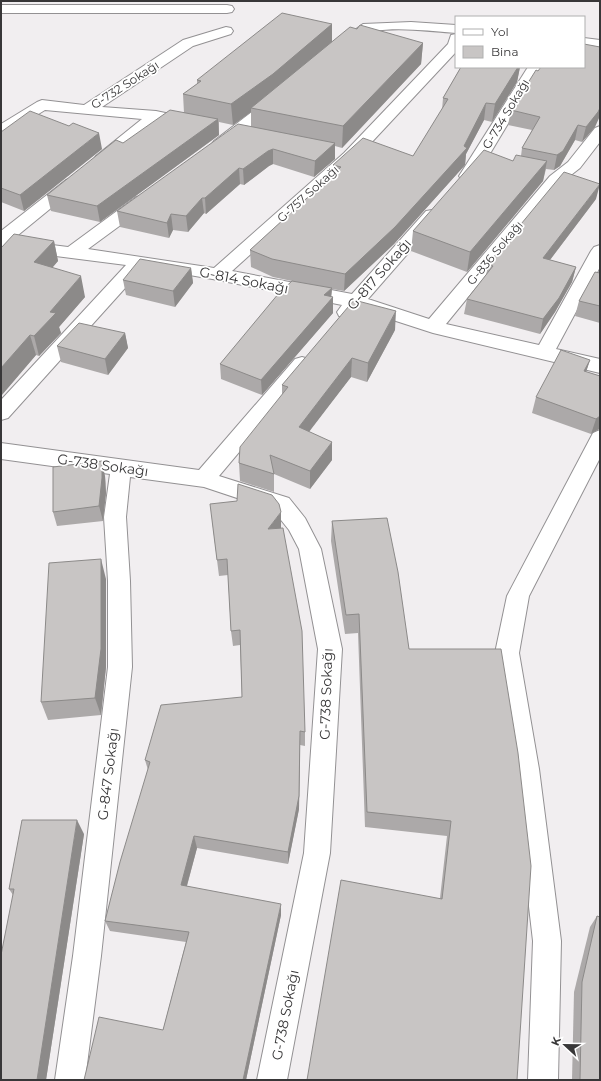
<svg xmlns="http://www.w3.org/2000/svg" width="601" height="1081" viewBox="0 0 601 1081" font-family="Montserrat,sans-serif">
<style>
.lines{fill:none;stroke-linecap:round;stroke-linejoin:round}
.minor-casing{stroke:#939193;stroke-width:2}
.minor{fill:#fff;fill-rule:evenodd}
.wall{fill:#aca9a9}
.shaded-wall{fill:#8c8a89}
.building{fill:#c8c5c4;stroke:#8c8a89}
.labels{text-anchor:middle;stroke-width:3.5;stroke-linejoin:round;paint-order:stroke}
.far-street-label{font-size:12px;fill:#383738;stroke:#fff}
.street-label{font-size:14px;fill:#383738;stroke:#fff}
</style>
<rect width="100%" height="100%" fill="#f1eef0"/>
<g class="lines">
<g class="minor-casing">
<g id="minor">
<path d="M 1,5 L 227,5 L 232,6 L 234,9 L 232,12 L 227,13 L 1,13 Z"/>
<path d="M 411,22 L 456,25 L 456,33 C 429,31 400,27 373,31 C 360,33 353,51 338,47 L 336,44 L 363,24 Z"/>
<path d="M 226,27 L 231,28 L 233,31 L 231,34 L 193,46 L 102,107 L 156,111 L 189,118 L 194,120 L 197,123 L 194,126 L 189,128 L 159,121 L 108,162 L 102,164 L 96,162 L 94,159 L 96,156 L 142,119 L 45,110 L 6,134 L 1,136 L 1,124 L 37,102 L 42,100 L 84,105 L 183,40 Z"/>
<path d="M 456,34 L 456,52 L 356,159 L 232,271 L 352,294 L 426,211 L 432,210 L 438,211 L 440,215 L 438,219 L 368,299 L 429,319 L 550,176 L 568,162 L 595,128 L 600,126 L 600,142 L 580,168 L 562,182 L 446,324 L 539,345 L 591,251 L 594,247 L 600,245 L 600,267 L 556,349 L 600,359 L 600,373 L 433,333 L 359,309 C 353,316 349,319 339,316 L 337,312 L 342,305 L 218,280 L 144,267 L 8,418 L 1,420 L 1,400 L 126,265 L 1,249 L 1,231 L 66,180 L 72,178 L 78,180 L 80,183 L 78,186 L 12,240 L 68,247 L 136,197 L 142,196 L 148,197 L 150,201 L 148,205 L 88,249 L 214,268 L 344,153 L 448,44 L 451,35 Z"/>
<path d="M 584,38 L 600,40 L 600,48 L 584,46 Z"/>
<path d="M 528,67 L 542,67 L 479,172 C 473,179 470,182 461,179 L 459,176 Z"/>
<path d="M 275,96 L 280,98 L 283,101 L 280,104 L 226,147 L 214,147 L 212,144 L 214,141 L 270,98 Z"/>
<path d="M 302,357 L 309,359 L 312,364 L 309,369 L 219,476 L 289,498 L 305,518 L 321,549 L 342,649 L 330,853 L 287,1080 L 257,1080 L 304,853 L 318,649 L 299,549 L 289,530 L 273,510 L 204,487 L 130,477 L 126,517 L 130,581 L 132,667 L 101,956 L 85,1080 L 55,1080 L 73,956 L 108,667 L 108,581 L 104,517 L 110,474 L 1,459 L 1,443 L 199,470 L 295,359 Z"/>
<path d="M 600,430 L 600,458 L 529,596 L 519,653 L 539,769 L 561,941 L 558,1080 L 528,1080 L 533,941 L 513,769 L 495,653 L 507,596 L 593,433 Z"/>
</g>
</g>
<use href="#minor" class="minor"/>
</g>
<g class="wall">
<path d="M 332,24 L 332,42 L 423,43 L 421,64 L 342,148 L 335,146 L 335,159 L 314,177 L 273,164 L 269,166 L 244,185 L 240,184 L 206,214 L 204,213 L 188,232 L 173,230 L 169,238 L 120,227 L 117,211 L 251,127 L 251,112 L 233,125 L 219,122 L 219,135 L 100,222 L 51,211 L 47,195 L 123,143 L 184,113 L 183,94 L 197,84 L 197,80 Z"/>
<path d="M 461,67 L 520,67 L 517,82 L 492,122 L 484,120 L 466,154 L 465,165 L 394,244 L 344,291 L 332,289 L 331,297 L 333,313 L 262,395 L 221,379 L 220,364 L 292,281 L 273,277 L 251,267 L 250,250 L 333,175 L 333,165 L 413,156 L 442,110 L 443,98 Z"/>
<path d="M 511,110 L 595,127 L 582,142 L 575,140 L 560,166 L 554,170 L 546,169 L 543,181 L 467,272 L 411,251 L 413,231 L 521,156 L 522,148 L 532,130 L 508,125 Z"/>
<path d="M 1,132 L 102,149 L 24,211 L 1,202 Z"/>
<path d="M 596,199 L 550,260 L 576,267 L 572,282 L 555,312 L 540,334 L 464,314 L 467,299 L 486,275 L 488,264 Z"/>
<path d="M 54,241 L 58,261 L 52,268 L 85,297 L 59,327 L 61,333 L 39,356 L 36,355 L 1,396 L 1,248 Z"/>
<path d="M 191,268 L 193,283 L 175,307 L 126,295 L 123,280 Z"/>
<path d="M 600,273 L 600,323 L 575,316 L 579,301 Z"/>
<path d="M 395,330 L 367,382 L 351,377 L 309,431 L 332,460 L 310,489 L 274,474 L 274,492 L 240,481 L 239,463 L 282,395 L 282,385 Z"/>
<path d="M 125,333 L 128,348 L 108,375 L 61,362 L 57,346 Z"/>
<path d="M 590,360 L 586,372 L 600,376 L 600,427 L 599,429 L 591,434 L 532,413 L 536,397 Z"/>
<path d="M 105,476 L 106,493 L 103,521 L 57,526 L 53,512 Z"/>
<path d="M 212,520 L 281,528 L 305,732 L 305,746 L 300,745 L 299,809 L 288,864 L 197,848 L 187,886 L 281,915 L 246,1080 L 84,1080 L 163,1030 L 186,942 L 110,931 L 105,921 L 148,770 L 145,760 L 242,697 L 240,645 L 233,646 L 231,631 L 228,575 L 219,576 Z"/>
<path d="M 332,521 L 409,649 L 517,1080 L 440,898 L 447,836 L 365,827 L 358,633 L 345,634 L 331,541 Z"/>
<path d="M 106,579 L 106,667 L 101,715 L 48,720 L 41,702 Z"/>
<path d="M 84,834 L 46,1080 L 1,1080 L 13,895 L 9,889 Z"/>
<path d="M 597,916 L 600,917 L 600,1080 L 572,1080 L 574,992 L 590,927 Z"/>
</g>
<g class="shaded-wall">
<path d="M 332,24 L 332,44 L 251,108 L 251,112 L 233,125 L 231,104 Z"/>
<path d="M 423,43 L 421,64 L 342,148 L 343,126 Z"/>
<path d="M 518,67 L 520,67 L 517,82 L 492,122 L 495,104 Z"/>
<path d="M 486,103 L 484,120 L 466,154 L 465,165 L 394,244 L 344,291 L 345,274 L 464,146 Z"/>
<path d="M 600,108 L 600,116 L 595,127 L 582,142 L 586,127 Z"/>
<path d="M 218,119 L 219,135 L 100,222 L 97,206 Z"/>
<path d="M 578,125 L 575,140 L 560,166 L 554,170 L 557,155 Z"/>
<path d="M 99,133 L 102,149 L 24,211 L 20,195 Z"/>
<path d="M 335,143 L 335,159 L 314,177 L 315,161 Z"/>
<path d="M 273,149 L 273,164 L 269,166 L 244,185 L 243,169 L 268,151 Z"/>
<path d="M 547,161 L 543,181 L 467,272 L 470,252 Z"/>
<path d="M 239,168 L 240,184 L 206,214 L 205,198 Z"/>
<path d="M 600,184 L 596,199 L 540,273 L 543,258 Z"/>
<path d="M 202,198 L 204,213 L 188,232 L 186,216 Z"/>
<path d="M 171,214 L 173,230 L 169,238 L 167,223 Z"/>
<path d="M 54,241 L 58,261 L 39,283 L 34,262 Z"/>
<path d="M 576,267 L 572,282 L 555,312 L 540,334 L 543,319 Z"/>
<path d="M 191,268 L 193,283 L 175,307 L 173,291 Z"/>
<path d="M 81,276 L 85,297 L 59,327 L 61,333 L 39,356 L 34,336 L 50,312 Z"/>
<path d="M 332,288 L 331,299 L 333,297 L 333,313 L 262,395 L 261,380 L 324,295 Z"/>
<path d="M 396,311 L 395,330 L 367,382 L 368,363 Z"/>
<path d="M 125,333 L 128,348 L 108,375 L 105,359 Z"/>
<path d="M 30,335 L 36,355 L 1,396 L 1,368 Z"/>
<path d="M 352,358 L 351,377 L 299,445 L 299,427 Z"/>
<path d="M 590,360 L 585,375 L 584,371 Z"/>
<path d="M 600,416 L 599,429 L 591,434 L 596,419 Z"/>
<path d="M 332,442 L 332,460 L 310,489 L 310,471 Z"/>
<path d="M 102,461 L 105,476 L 106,493 L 103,521 L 99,506 Z"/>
<path d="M 281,512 L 281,528 L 268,529 Z"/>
<path d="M 101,559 L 106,579 L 106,667 L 101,715 L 95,698 Z"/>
<path d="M 300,731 L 299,809 L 288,864 L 288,852 Z"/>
<path d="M 77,820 L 84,834 L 46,1080 L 37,1080 Z"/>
<path d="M 194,836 L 197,848 L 184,896 L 181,885 Z"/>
<path d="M 281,904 L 281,915 L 246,1080 L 243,1080 Z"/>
</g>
<g class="building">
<path d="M 282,13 L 332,24 L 273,74 L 231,104 L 183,94 L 201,81 L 197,80 Z"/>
<path d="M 360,25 L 423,43 L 343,126 L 251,108 L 350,27 L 357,29 Z"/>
<path d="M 584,44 L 600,47 L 600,108 L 598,112 L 586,127 L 578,125 L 563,151 L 557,155 L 522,148 L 540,117 L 511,110 L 536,70 L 538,71 L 541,67 L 584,67 Z"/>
<path d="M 461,67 L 518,67 L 495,104 L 486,103 L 464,146 L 467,148 L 395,227 L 345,274 L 272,259 L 250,250 L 341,167 L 333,165 L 363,138 L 413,156 L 448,99 L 443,98 Z"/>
<path d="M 170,110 L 218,119 L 97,206 L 47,195 L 116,140 L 123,143 Z"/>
<path d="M 30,111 L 69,126 L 73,123 L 99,133 L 20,195 L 1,188 L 1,132 Z"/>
<path d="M 238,124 L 335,143 L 315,161 L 273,149 L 268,151 L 243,169 L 239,168 L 205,198 L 202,198 L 186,216 L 171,214 L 167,223 L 117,211 Z"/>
<path d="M 484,150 L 513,161 L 516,155 L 547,161 L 470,252 L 413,231 Z"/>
<path d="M 564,172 L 600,184 L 543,258 L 576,267 L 559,298 L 543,319 L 467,299 L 493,266 L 488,264 Z"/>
<path d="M 14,234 L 54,241 L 34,262 L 81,276 L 50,312 L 56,313 L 34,336 L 30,335 L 1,368 L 1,248 Z"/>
<path d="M 140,259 L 191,268 L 173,291 L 123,280 Z"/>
<path d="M 595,272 L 600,273 L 600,306 L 579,301 Z"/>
<path d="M 292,281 L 332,288 L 324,295 L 333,297 L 261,380 L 220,364 L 279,293 Z"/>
<path d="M 354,300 L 396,311 L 368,363 L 352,358 L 299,427 L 332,442 L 310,471 L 270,455 L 274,474 L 239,463 L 240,447 L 288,387 L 282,385 Z"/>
<path d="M 79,323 L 125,333 L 105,359 L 57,346 Z"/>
<path d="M 561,350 L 590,360 L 584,371 L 600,376 L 600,416 L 596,419 L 536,397 Z"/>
<path d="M 102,461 L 102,478 L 99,506 L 53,512 L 53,467 Z"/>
<path d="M 238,484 L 272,495 L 279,504 L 281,512 L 268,529 L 283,528 L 302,631 L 305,732 L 300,731 L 299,796 L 288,852 L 194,836 L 181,885 L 281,904 L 243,1080 L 84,1080 L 99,1017 L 163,1030 L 189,932 L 105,921 L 120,862 L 150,762 L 145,760 L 161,705 L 242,697 L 240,630 L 231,631 L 227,559 L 217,560 L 210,504 L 237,501 Z"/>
<path d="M 387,518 L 398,572 L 409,649 L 501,649 L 518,753 L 531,866 L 517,1080 L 307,1080 L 341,880 L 442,899 L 451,821 L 367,812 L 359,614 L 346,615 L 332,521 Z"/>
<path d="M 101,559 L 101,649 L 95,698 L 41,702 L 49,563 Z"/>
<path d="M 22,820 L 77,820 L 37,1080 L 1,1080 L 1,955 L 14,889 L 9,889 Z"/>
<path d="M 597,916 L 600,917 L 600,1080 L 580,1080 L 582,982 Z"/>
</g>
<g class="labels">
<g class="far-street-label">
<text transform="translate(125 85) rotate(-33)" y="4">G-732 Sokağı</text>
<text transform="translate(506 114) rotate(-59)" y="4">G-734 Sokağı</text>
<text transform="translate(308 194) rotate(-42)" y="4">G-757 Sokağı</text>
<text transform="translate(495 253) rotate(-50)" y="4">G-836 Sokağı</text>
</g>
<g class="street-label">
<text transform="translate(379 274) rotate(-49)" y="5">G-817 Sokağı</text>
<text transform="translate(244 280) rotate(11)" y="5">G-814 Sokağı</text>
<text transform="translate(103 465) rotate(8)" y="5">G-738 Sokağı</text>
<text transform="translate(326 694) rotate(-88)" y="5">G-738 Sokağı</text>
<text transform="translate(108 774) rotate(-83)" y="5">G-847 Sokağı</text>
<text transform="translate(285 1015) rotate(-79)" y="5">G-738 Sokağı</text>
</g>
</g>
<rect width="601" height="1081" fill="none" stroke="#383738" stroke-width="4"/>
<rect x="455" y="16" width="130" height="52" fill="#ffffff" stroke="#afafaf"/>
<rect x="463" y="29" width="20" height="6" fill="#ffffff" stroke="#afafaf"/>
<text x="491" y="36" font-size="12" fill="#383738">Yol</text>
<rect x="463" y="46" width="20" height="12" fill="#c8c5c4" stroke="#afafaf"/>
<text x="491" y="56" font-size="12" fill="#383738">Bina</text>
<g transform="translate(565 1045) rotate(292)" stroke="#ffffff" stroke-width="3" paint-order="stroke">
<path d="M0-3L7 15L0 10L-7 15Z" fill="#383738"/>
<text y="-6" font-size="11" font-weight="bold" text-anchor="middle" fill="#383738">K</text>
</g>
</svg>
